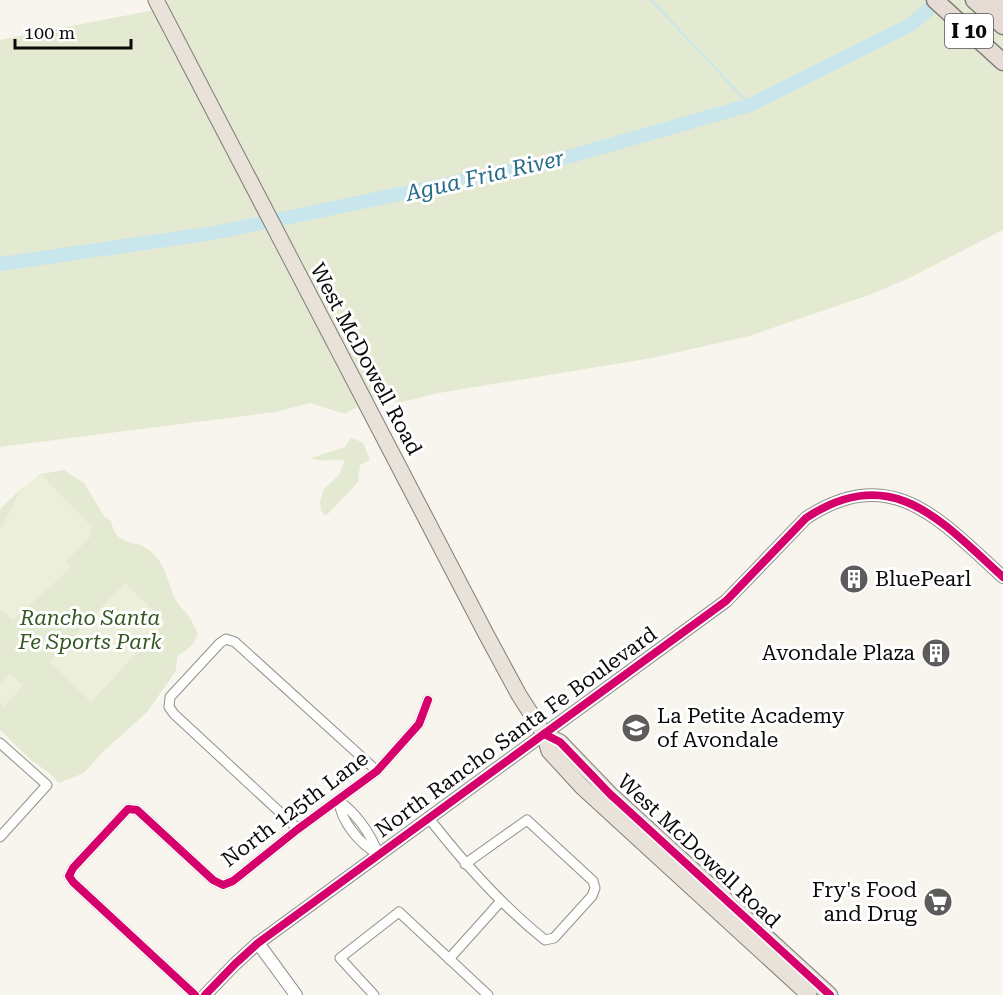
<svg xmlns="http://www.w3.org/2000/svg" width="1003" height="995" viewBox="0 0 1003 995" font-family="'Roboto Serif',serif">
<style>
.grass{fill:#e4ead1}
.pitch{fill:#ecefda}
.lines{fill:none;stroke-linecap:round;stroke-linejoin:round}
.stream{stroke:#c9e6ed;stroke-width:2}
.river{stroke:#c9e6ed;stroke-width:14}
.minor-casing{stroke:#91908d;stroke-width:11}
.tertiary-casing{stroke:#91908d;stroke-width:14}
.primary-casing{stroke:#7e7d7a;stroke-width:17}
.motorway-casing{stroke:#7e7d7a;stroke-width:19}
.minor{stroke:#fefefc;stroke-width:9}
.tertiary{stroke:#fefefc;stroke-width:12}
.primary{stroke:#e9e2d9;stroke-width:15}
.motorway{stroke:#e6dcd5;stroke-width:16}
.cycleway-casing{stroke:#fff;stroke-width:11}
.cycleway{stroke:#d6006c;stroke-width:8}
.labels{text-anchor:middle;stroke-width:6;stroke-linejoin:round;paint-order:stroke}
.shield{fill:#fff;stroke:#545454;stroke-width:1.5}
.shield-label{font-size:20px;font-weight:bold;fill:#0a0a0a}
.street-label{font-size:21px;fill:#0a0a0a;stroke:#fff}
.poi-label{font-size:21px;fill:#0a0a0a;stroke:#fff;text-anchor:start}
.park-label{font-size:21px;font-style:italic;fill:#365824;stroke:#fff}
.water-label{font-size:22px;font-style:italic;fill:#266b89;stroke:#fff}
</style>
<rect width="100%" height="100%" fill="#f8f5ee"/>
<g class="grass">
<path d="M 166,0 L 1003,0 L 1003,230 L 909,278 L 872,294 L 749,336 L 652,358 L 433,394 C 412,400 394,407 373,398 L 345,414 L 310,403 L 276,412 L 0,447 L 0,40 L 169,7 Z"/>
<path d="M 351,437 L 363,443 L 370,460 L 360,465 L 358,482 L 326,516 L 320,510 L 322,508 L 319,505 L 324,489 L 339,475 L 345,460 C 333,459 324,463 311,458 L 345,447 Z"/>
<path d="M 64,470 L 84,483 L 104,516 L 111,521 C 117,548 133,538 149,550 C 166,563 167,581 175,598 C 178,606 185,610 189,617 C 193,622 195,628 198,634 L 192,645 L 177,657 L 176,671 L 147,712 L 102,753 L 84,773 L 59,783 L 49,773 L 31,760 L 0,730 L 0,509 L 20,490 L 41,474 Z"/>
</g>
<g class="pitch">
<path d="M 41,474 L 92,527 L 90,537 L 66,561 L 71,568 L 13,620 L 0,609 L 0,527 L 2,527 L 20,490 Z"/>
<path d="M 125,583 L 166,622 L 91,702 L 49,662 Z"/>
<path d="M 10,673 L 23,685 L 4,707 L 0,703 L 0,684 Z"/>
</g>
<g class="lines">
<path class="stream" d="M 651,0 L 750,105"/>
<path class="river" d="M 0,264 L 214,233 L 543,164 L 750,105 L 910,25 L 940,0"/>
<g class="minor-casing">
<g id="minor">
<path d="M 0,743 L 47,785 L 0,837"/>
<path d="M 339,801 C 341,822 360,844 378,854"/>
<path d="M 339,801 C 356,813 371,834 378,854"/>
<path d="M 428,817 C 463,862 501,905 545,940 L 554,938 L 592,896 L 595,888 L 593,881 L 527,820 L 465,864"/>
<path d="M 298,829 L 174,714 L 169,707 L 170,697 L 220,643 L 226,639 L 235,642 L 377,771"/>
<path d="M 449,959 L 501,901"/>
<path d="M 195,995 L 73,882 L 69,876 L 73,868 L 128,809 L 137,810 L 213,880 L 223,885 L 233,881 L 298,829 L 377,771 L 419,724 L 428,700"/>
<path d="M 374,995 L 340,958 L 399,912 L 488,995"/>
</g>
</g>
<g class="tertiary-casing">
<g id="tertiary">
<path d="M 258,943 L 296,995"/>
<path d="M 205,995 L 235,964 L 258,943 L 726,601 L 806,518 C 892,461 941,521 1003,577"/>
</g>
</g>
<g class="primary-casing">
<g id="primary">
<path d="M 156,0 L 486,634 L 519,695 L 544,734 L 549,751 L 582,787 L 809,995"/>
<path d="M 544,734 L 560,742 L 610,794 L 830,995"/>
</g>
</g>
<g class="motorway-casing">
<g id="motorway">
<path d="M 935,0 L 1003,62"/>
<path d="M 974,0 L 1003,26"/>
<path d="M 992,0 L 1003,10"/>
</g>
</g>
<use href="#minor" class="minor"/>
<use href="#tertiary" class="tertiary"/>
<use href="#primary" class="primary"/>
<use href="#motorway" class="motorway"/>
<g class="cycleway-casing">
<g id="cycleway">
<path d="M 544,734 L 560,742 L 610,794 L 830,995"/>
<path d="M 195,995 L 73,882 L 69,876 L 73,868 L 128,809 L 137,810 L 213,880 L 223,885 L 233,881 L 298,829 L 377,771 L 419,724 L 428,700"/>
<path d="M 205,995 L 235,964 L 258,943 L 726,601 L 806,518 C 892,461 941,521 1003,577"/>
</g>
</g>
<use href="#cycleway" class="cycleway"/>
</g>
<defs>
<g id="building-disc" transform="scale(1.5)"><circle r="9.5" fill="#5d5c5a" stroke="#fff"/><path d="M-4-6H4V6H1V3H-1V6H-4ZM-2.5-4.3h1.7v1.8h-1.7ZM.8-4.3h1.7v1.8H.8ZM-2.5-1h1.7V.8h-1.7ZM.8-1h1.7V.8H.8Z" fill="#fff"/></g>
<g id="school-disc" transform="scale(1.5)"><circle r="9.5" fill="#5d5c5a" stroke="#fff"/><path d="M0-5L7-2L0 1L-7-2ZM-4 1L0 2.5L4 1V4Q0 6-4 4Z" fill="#fff"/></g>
<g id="supermarket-disc" transform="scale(1.5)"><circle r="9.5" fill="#5d5c5a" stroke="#fff"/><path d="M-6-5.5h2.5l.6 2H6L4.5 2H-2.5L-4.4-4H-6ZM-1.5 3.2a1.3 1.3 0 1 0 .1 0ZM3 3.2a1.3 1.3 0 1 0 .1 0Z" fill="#fff"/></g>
</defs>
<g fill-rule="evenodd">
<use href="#building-disc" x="854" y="579"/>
<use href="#building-disc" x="936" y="653"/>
<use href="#school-disc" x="636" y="728"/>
<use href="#supermarket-disc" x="938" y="902"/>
</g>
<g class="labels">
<rect class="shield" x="945" y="14" width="48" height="34" rx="4.5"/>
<g class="shield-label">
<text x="969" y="38">I 10</text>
</g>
<g class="street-label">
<text transform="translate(366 359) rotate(62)" y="7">West McDowell Road</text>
<text transform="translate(516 732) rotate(-36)" y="7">North Rancho Santa Fe Boulevard</text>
<text transform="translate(295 809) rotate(-37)" y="7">North 125th Lane</text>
<text transform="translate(699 851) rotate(43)" y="7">West McDowell Road</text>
</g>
<g class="poi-label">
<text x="875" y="586">BluePearl</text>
<text x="915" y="660" text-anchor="end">Avondale Plaza</text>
<text x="657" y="723">La Petite Academy<tspan x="657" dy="24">of Avondale</tspan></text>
<text x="917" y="897" text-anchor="end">Fry's Food<tspan x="917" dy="24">and Drug</tspan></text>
</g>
<g class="park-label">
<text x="90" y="625">Rancho Santa<tspan x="90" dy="24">Fe Sports Park</tspan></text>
</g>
<g class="water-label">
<text transform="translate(485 175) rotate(-13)" y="8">Agua Fria River</text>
</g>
</g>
<path d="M15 39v9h116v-9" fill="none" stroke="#0a0a0a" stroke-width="3"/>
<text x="24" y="39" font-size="18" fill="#0a0a0a" stroke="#ffffff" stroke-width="4.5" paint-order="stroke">100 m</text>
</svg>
